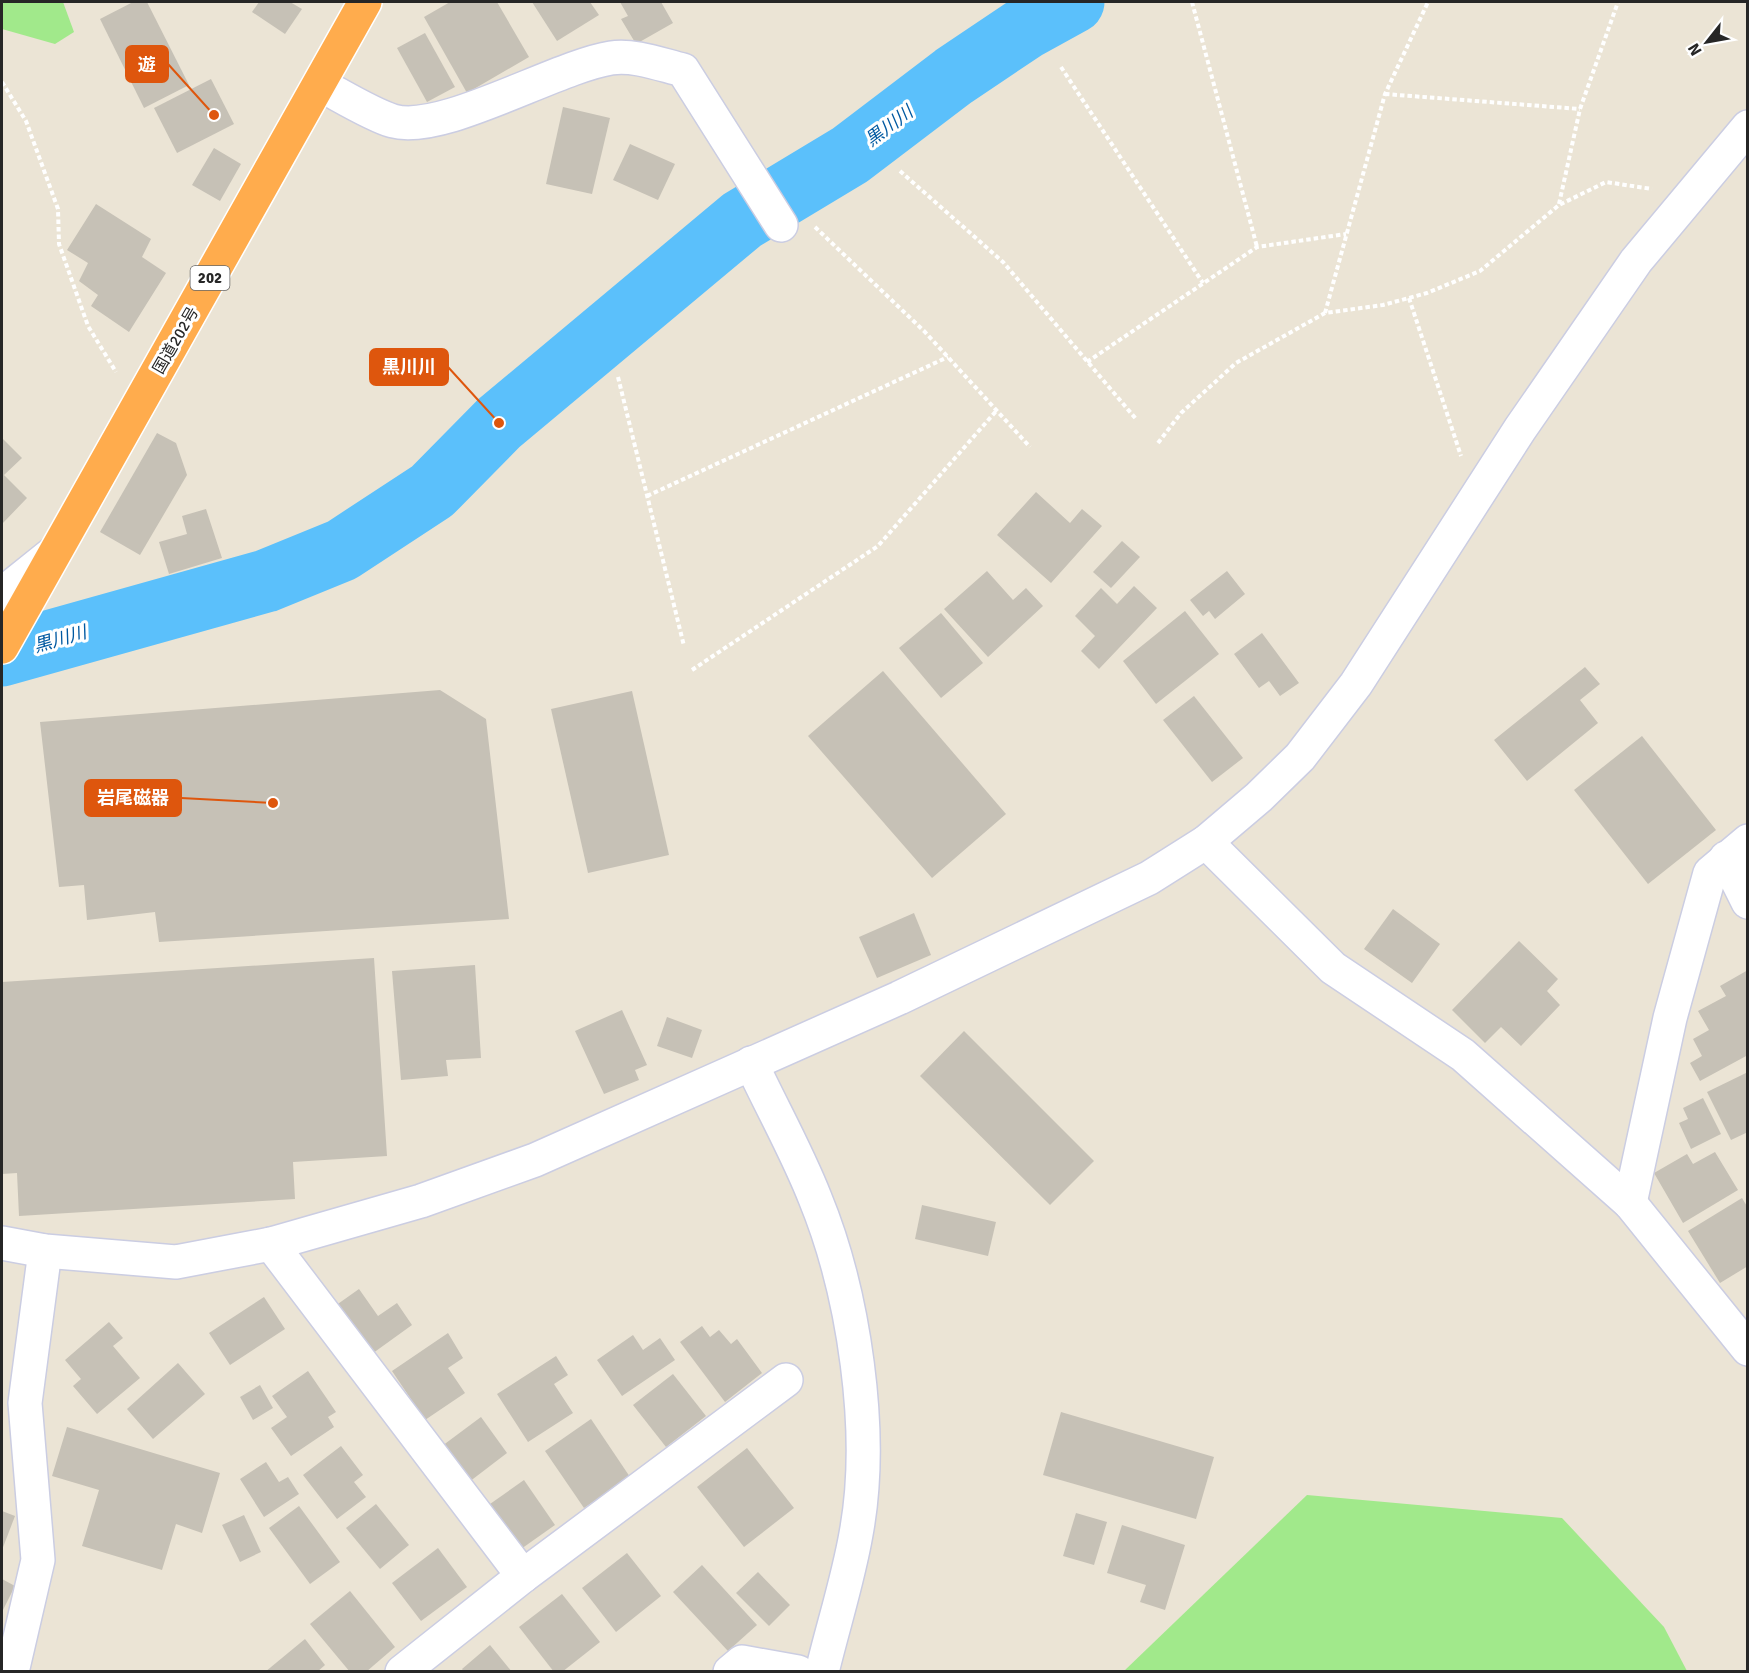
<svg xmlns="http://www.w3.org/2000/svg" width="1749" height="1673" viewBox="0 0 1749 1673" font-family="Signika,'Noto Sans JP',sans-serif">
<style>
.green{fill:#a1e98b}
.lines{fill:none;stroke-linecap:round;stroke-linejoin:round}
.river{stroke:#5bc0fb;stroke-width:63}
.building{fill:#c6c1b6}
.street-casing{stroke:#cbcde2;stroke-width:36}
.secondary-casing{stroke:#cbcde2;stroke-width:36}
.highway-casing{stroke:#fff;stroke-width:36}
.path{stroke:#fff;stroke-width:4;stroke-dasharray:4.5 3;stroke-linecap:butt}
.street{stroke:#fff;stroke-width:33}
.secondary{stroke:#fff;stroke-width:33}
.highway{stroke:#ffac4d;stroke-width:33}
.labels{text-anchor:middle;stroke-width:6;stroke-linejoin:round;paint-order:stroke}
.shield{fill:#fff;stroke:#676767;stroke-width:1.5}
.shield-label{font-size:15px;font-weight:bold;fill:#262626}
.street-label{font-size:16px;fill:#262626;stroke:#fff}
.water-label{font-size:18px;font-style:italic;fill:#0059a1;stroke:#fff}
.leader{fill:none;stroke:#de560d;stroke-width:2}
.callout-dot{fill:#de560d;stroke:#fff;stroke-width:2}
.callout{fill:#de560d;stroke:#de560d;stroke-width:2}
.callout-label{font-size:18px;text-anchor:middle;font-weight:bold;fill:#fff}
</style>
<rect width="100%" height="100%" fill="#ebe4d5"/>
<g class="green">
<path d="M 2,2 L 63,2 L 74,32 L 55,44 L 2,29 Z"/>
<path d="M 1307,1495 L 1562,1518 L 1664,1627 L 1687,1671 L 1124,1671 Z"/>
</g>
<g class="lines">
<path class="river" d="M 2,655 L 266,581 L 342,550 L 432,491 L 499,423 L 742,220 L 850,155 L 954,76 L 1024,29 L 1073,2"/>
</g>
<g class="building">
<path d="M 133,2 L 147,2 L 189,85 L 144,108 L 100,19 Z"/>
<path d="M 259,2 L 290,2 L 302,9 L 285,34 L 252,12 Z"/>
<path d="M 450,2 L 497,2 L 529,57 L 467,93 L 424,17 Z"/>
<path d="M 532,2 L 590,2 L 599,15 L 557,41 Z"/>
<path d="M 620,2 L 661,2 L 673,23 L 636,44 L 621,19 L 628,16 Z"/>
<path d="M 425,33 L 455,87 L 427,102 L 397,48 Z"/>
<path d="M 211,79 L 234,124 L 177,153 L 154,108 Z"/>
<path d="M 563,107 L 610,118 L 592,194 L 546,184 Z"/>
<path d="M 630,144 L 675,164 L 658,200 L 613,180 Z"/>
<path d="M 214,148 L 241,164 L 220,201 L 192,185 Z"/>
<path d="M 96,204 L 151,239 L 142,257 L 166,273 L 129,332 L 91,306 L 98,295 L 79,281 L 88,263 L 67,250 Z"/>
<path d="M 157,433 L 176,443 L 187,475 L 140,555 L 100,532 Z"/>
<path d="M 2,438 L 22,458 L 4,475 L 27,498 L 2,524 Z"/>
<path d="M 1036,492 L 1070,523 L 1082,509 L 1102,526 L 1051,583 L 997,535 Z"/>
<path d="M 206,509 L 222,558 L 169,574 L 159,542 L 187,534 L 182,516 Z"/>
<path d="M 1122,541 L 1140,557 L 1111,588 L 1093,572 Z"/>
<path d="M 987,571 L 1013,600 L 1026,588 L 1043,606 L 988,657 L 944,609 Z"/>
<path d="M 1227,571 L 1245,594 L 1215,619 L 1209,611 L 1203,616 L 1190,600 Z"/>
<path d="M 1134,586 L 1157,608 L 1099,669 L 1081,651 L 1095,636 L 1075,616 L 1101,588 L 1117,604 Z"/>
<path d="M 1185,611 L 1219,654 L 1156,704 L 1123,661 Z"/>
<path d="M 941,613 L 983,663 L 941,698 L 899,648 Z"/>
<path d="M 1262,633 L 1299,683 L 1280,696 L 1269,681 L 1259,688 L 1234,654 Z"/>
<path d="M 1585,667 L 1600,684 L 1580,700 L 1598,723 L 1527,781 L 1494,740 Z"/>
<path d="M 883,671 L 1006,814 L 932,878 L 808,736 Z"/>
<path d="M 440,690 L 486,719 L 509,919 L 159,942 L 155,912 L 87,920 L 84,885 L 59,887 L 40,722 Z"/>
<path d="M 632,691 L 669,855 L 588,873 L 551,709 Z"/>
<path d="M 1194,696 L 1243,758 L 1212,782 L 1163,720 Z"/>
<path d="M 1642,736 L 1716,830 L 1648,884 L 1574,790 Z"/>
<path d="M 1393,909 L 1440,944 L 1412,983 L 1364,949 Z"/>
<path d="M 914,913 L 931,955 L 877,978 L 859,937 Z"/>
<path d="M 1519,941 L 1558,979 L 1547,991 L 1560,1005 L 1521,1046 L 1501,1027 L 1485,1043 L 1452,1010 Z"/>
<path d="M 374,958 L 387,1156 L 293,1162 L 295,1199 L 19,1216 L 17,1173 L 2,1174 L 2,982 Z"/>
<path d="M 475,965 L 481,1058 L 446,1060 L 448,1076 L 401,1080 L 392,971 Z"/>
<path d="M 1748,970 L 1748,1055 L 1700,1081 L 1690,1063 L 1702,1056 L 1693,1039 L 1709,1030 L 1698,1011 L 1726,996 L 1720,986 Z"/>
<path d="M 622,1010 L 647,1065 L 635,1070 L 639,1080 L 604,1094 L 575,1031 Z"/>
<path d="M 667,1017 L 702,1030 L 692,1058 L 657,1046 Z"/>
<path d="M 964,1031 L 1094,1161 L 1050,1205 L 920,1076 Z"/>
<path d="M 1748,1072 L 1748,1132 L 1731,1140 L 1707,1092 Z"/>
<path d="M 1703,1098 L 1721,1134 L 1691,1149 L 1679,1123 L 1688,1119 L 1683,1108 Z"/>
<path d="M 1715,1152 L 1738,1190 L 1683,1223 L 1654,1173 L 1687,1154 L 1693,1164 Z"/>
<path d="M 1742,1198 L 1748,1208 L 1748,1266 L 1720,1283 L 1688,1231 Z"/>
<path d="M 922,1205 L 996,1222 L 988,1256 L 915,1239 Z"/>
<path d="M 359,1289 L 378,1316 L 397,1303 L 412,1325 L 369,1356 L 335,1306 Z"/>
<path d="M 264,1297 L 285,1329 L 230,1365 L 209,1333 Z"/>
<path d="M 109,1322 L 123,1338 L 113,1346 L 140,1378 L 97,1414 L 73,1386 L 81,1379 L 65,1360 Z"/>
<path d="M 702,1326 L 710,1337 L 719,1330 L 731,1344 L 737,1339 L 762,1373 L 725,1402 L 680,1342 Z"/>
<path d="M 448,1333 L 463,1358 L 448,1368 L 465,1393 L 425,1420 L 392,1371 Z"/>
<path d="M 633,1335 L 643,1350 L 660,1338 L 675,1360 L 622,1396 L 597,1360 Z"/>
<path d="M 556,1356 L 568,1375 L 554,1384 L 573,1413 L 528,1442 L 497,1394 Z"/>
<path d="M 178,1363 L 205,1394 L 153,1439 L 127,1409 Z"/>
<path d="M 308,1371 L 336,1412 L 328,1417 L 334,1427 L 291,1456 L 271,1428 L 287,1417 L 272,1396 Z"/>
<path d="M 673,1374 L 706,1416 L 666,1447 L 633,1405 Z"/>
<path d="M 260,1385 L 273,1408 L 253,1420 L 240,1397 Z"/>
<path d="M 1061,1412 L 1214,1457 L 1196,1519 L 1043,1475 Z"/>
<path d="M 481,1417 L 507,1453 L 469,1482 L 442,1446 Z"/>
<path d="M 591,1419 L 630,1477 L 584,1508 L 545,1451 Z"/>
<path d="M 67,1427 L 220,1473 L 202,1533 L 176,1524 L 162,1570 L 82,1546 L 99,1490 L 52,1476 Z"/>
<path d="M 341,1446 L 363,1475 L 354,1482 L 366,1497 L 337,1519 L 303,1475 Z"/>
<path d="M 747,1448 L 794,1508 L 744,1547 L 697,1487 Z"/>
<path d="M 266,1462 L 279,1482 L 288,1477 L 299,1494 L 264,1517 L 240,1479 Z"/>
<path d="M 524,1480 L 555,1525 L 521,1549 L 490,1504 Z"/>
<path d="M 376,1504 L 409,1545 L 380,1569 L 346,1528 Z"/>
<path d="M 299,1506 L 340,1562 L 310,1584 L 269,1528 Z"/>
<path d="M 2,1511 L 15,1516 L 2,1550 Z"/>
<path d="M 1076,1513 L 1107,1522 L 1094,1565 L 1063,1556 Z"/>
<path d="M 244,1515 L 261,1552 L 240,1562 L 222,1525 Z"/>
<path d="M 1122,1525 L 1185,1545 L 1165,1610 L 1140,1602 L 1146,1585 L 1107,1573 Z"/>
<path d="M 438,1548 L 467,1587 L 421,1621 L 392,1583 Z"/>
<path d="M 627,1553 L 661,1596 L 616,1632 L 582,1588 Z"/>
<path d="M 702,1565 L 757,1625 L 728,1651 L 673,1592 Z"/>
<path d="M 758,1572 L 790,1605 L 769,1626 L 736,1593 Z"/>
<path d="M 2,1579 L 15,1586 L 2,1612 Z"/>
<path d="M 350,1591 L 395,1647 L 366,1672 L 350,1672 L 310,1624 Z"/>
<path d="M 562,1594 L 600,1642 L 562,1672 L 554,1672 L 519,1627 Z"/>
<path d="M 305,1639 L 325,1665 L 317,1672 L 265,1672 Z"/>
<path d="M 490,1645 L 512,1672 L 464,1672 L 462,1669 Z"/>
</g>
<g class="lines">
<g class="street-casing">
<g id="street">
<path d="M 319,84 C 340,95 372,115 393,121 C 442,135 555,67 611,58 C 633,54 662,65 683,70 L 781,225"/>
<path d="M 2,594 L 52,554"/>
<path d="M 1206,842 L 1333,968 L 1463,1055 L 1630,1203 L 1748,1349"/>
<path d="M 1726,858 L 1748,902"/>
<path d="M 1630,1203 L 1670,1018 L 1710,873 L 1748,841"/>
<path d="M 271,1244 L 523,1576"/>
<path d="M 12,1672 L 38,1560 L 25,1403 L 45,1251"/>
<path d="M 402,1672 L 523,1576 L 786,1380"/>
<path d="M 730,1672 L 742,1662 L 798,1672"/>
</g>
</g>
<g class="secondary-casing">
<g id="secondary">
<path d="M 751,1063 C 772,1108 797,1152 815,1198 C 854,1293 875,1433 856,1534 C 848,1580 833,1626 822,1672"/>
<path d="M 2,1243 L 45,1251 L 176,1262 L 271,1244 L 421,1201 L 535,1160 L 899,998 L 1149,878 L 1206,842 L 1259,797 L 1300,757 L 1356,684 L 1520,429 L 1636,261 L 1748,127"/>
</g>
</g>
<g class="highway-casing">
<path id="highway" d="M 2,647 L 365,2"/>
</g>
<g class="path">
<path d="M 1192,2 L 1257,247"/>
<path d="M 1061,67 L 1203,283"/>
<path d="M 2,82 L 26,121 L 58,209 L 59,244 L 88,326 L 116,372"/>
<path d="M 1385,94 L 1580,109"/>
<path d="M 900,171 L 1003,262 L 1136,419"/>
<path d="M 1559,204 L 1580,109 L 1618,2"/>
<path d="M 815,227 L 925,332 L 1030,447"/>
<path d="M 1409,298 L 1461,456"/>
<path d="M 1325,313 L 1385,94 L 1428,2"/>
<path d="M 1087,362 L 1257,247 L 1346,234"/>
<path d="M 618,377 L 684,646"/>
<path d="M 1158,443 L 1181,413 L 1236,363 L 1325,313 L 1383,305 L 1427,293 L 1480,271 L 1559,205 L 1606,182 L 1652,189"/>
<path d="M 647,496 L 948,357"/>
<path d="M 692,670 L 878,546 L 997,410"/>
</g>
<use href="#street" class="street"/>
<use href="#secondary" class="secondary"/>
<use href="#highway" class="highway"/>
</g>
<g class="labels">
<rect class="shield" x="190.5" y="266" width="39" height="24" rx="4.5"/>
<g class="shield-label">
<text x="210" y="283">202</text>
</g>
<g class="street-label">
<text transform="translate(175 340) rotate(-60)" y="6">国道202号</text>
</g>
<g class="water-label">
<text transform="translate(889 126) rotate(-37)" y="6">黒川川</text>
<text transform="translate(60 639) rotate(-16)" y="6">黒川川</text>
</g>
</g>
<path class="leader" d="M214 115L168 64M499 423L448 367M273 803L181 798"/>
<g class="callout-dot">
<circle cx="214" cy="115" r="6"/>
<circle cx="499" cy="423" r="6"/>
<circle cx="273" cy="803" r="6"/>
</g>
<g class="callout">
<rect x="126" y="46" width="42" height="36" rx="6"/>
<rect x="370" y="349" width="78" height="36" rx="6"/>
<rect x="85" y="780" width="96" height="36" rx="6"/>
</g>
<g class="callout-label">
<text x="147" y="71">遊</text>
<text x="409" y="373">黒川川</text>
<text x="133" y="804">岩尾磁器</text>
</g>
<rect width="1749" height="1673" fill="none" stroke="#262626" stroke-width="6"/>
<g transform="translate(1707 42) rotate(239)" stroke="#ffffff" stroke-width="4.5" paint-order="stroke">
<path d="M0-4.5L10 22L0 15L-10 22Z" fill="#262626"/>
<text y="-9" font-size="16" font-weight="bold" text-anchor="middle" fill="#262626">N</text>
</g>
</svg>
